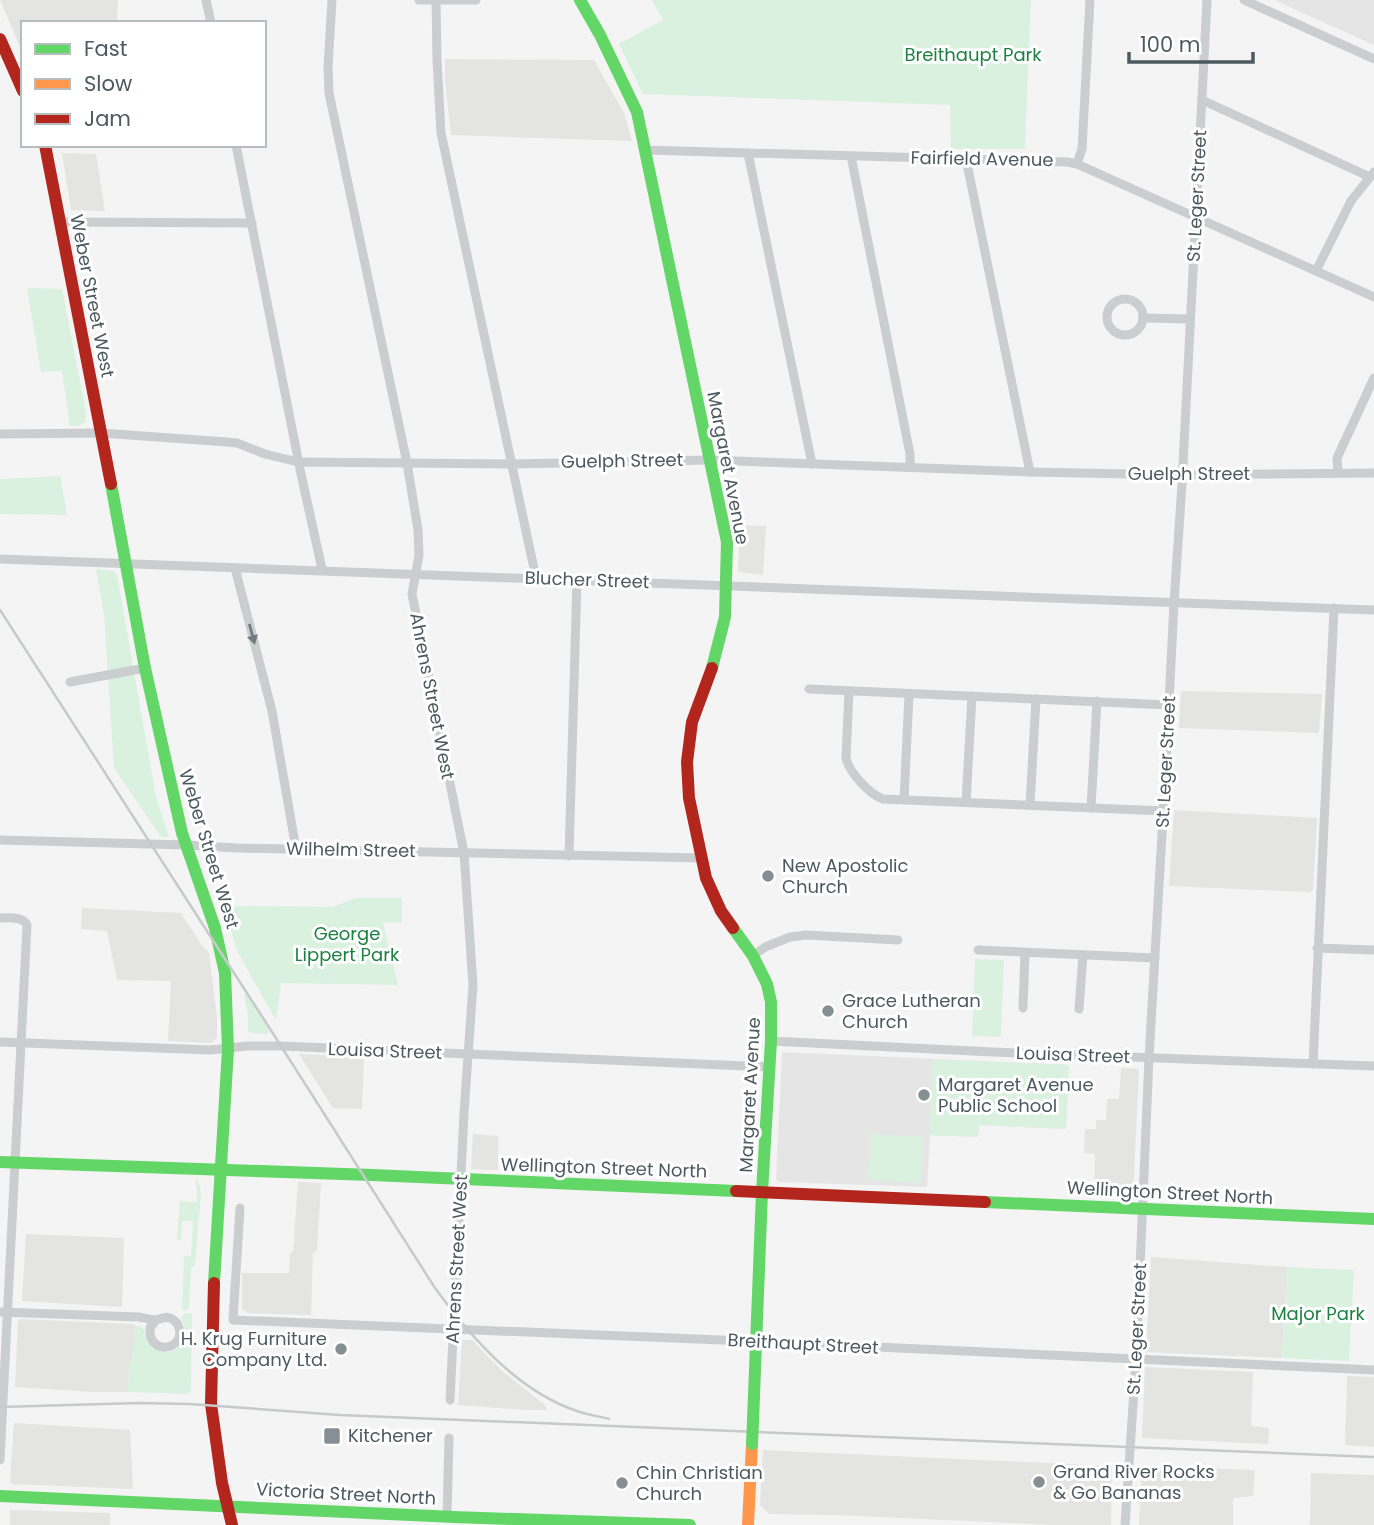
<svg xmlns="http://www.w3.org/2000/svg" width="1374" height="1525" viewBox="0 0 1374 1525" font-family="Poppins,sans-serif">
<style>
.commercial{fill:#e4e4e2}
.education{fill:#e6e5e6}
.green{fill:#daf1e0}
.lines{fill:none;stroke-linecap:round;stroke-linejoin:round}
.street{stroke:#cbcecf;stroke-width:9}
.fast{stroke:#63d668;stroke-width:12}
.slow{stroke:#ff974d;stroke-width:12}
.jam{stroke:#b3261e;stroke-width:12}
.rail{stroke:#c7caca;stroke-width:2.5}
.fast-bridge{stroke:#63d668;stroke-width:12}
.oneway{fill:#717c81}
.poi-dot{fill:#868f94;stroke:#fff;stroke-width:2.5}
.labels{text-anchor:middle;stroke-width:6;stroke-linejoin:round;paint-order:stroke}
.park-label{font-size:18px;fill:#1c8140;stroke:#fff}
.street-label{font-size:18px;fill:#4b5960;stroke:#fff}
.poi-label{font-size:18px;fill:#4b5960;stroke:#fff;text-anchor:start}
</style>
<rect width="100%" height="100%" fill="#f4f4f4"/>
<g class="commercial">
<path d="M 0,0 L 118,0 L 117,23 L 23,23 L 23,54 Z"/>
<path d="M 445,59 L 594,60 L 624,113 L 632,141 L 451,135 L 445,81 Z"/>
<path d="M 62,153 L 96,154 L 105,211 L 71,210 Z"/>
<path d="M 734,525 L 766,526 L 763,575 L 738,572 L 739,551 Z"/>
<path d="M 1181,691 L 1322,694 L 1319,733 L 1179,728 Z"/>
<path d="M 1174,810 L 1317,818 L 1313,890 L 1310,892 L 1169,886 Z"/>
<path d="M 82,908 L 181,913 L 201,944 L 209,953 L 217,1017 L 217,1038 L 211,1043 L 168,1041 L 171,981 L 117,980 L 107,931 L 81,929 Z"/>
<path d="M 299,1054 L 364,1057 L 362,1109 L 333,1108 Z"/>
<path d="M 1121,1068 L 1139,1069 L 1133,1196 L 1094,1195 L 1095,1154 L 1084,1153 L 1085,1129 L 1096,1129 L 1096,1120 L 1106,1120 L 1107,1099 L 1119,1099 Z"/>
<path d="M 473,1134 L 498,1136 L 498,1170 L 471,1169 Z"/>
<path d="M 298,1182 L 321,1183 L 317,1251 L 313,1252 L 311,1315 L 247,1313 L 242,1308 L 242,1273 L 289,1273 L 290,1253 L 293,1252 Z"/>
<path d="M 26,1234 L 124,1238 L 122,1307 L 22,1301 Z"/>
<path d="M 1151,1257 L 1287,1267 L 1282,1358 L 1146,1352 Z"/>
<path d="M 20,1319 L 132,1324 L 136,1326 L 132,1363 L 129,1363 L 128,1392 L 94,1392 L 15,1387 L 18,1321 Z"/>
<path d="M 462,1340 L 472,1340 L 502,1371 L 544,1404 L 548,1410 L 524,1410 L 458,1405 Z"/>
<path d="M 1145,1367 L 1253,1372 L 1251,1426 L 1269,1428 L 1268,1444 L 1142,1438 Z"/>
<path d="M 1347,1376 L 1374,1377 L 1374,1447 L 1345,1445 Z"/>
<path d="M 14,1423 L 130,1430 L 133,1489 L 12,1484 L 10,1482 Z"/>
<path d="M 763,1450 L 1112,1466 L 1111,1525 L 1054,1525 L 834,1515 L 769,1514 L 760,1505 Z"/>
<path d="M 1142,1466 L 1255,1470 L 1253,1496 L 1233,1498 L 1233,1525 L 1139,1525 Z"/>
<path d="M 1311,1473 L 1374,1475 L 1374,1525 L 1310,1525 Z"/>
<path d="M 10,1510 L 110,1513 L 110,1525 L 10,1525 Z"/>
</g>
<g class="education">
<path d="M 1274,0 L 1374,0 L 1374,45 Z"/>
<path d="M 782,1052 L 1069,1065 L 1066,1129 L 979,1125 L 978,1137 L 930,1135 L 927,1187 L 779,1182 L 776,1179 Z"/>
</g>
<g class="green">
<path d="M 652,0 L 1031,0 L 1025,149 L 951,149 L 950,105 L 643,94 L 619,44 L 663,20 Z"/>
<path d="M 27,288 L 62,289 L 86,412 L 85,422 L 79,426 L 70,426 L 62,371 L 41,372 Z"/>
<path d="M 60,476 L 67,515 L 0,514 L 0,479 Z"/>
<path d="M 96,569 L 113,571 L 117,575 L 156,797 L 169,837 L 161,837 L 114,768 L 104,614 Z"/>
<path d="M 356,898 L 402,898 L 402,923 L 383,922 L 398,985 L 281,983 L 276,1020 L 238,953 L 223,907 L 248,906 L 332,907 Z"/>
<path d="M 975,959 L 1004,960 L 1001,1037 L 972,1036 Z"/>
<path d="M 246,993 L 269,1030 L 268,1034 L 251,1033 L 248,1031 L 248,1013 L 244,996 Z"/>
<path d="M 933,1059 L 1069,1065 L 1066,1129 L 979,1125 L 978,1137 L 929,1135 Z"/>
<path d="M 870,1134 L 923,1137 L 921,1183 L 868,1180 Z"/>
<path d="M 196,1177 L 200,1187 L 201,1194 L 195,1265 L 191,1269 L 189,1308 L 187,1310 L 182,1310 L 184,1256 L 191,1256 L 193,1221 L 182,1221 L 181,1238 L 180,1240 L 177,1240 L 180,1201 L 197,1202 Z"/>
<path d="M 1287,1267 L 1354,1270 L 1349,1361 L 1282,1358 Z"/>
<path d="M 184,1313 L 192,1313 L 191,1389 L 188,1394 L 128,1392 L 129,1362 L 132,1362 L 134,1328 L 135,1326 L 141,1326 C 147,1334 149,1345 158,1350 C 177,1360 192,1336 181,1319 Z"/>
</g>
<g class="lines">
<g class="street">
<path d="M 206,0 L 211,23"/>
<path d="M 332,0 L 328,67 L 329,93 L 407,463 L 418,530 L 419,555 L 412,594 L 464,853 L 473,985 L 464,1113 L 450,1400"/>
<path d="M 419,0 L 476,0"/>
<path d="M 436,0 L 437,60 L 441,133 L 536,578"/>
<path d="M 1244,0 L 1374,59"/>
<path d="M 1202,100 L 1370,177"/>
<path d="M 236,145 L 301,474 L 322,569"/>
<path d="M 645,150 L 1067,162 L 1077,164 L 1374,297"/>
<path d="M 748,153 L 812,464"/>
<path d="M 851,156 L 910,454 L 910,467"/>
<path d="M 966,159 L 1030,472"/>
<path d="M 1077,164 L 1082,149 L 1090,0"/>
<path d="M 60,222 L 252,223"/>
<path d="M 1316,271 L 1351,201 L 1374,172"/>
<circle cx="1125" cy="317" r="18"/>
<path d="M 1143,318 L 1190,319"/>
<path d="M 0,434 L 101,433 L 227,442 L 237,443 L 265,454 L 298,462 L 511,464 L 708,460 L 1030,472 L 1182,475 L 1374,473"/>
<path d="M 1338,472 L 1337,458 L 1374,378"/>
<path d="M 0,559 L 1374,610"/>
<path d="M 235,568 L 272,711 L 296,849"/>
<path d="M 70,682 L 145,668"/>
<path d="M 809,689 L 1169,705"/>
<path d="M 849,691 L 846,758 C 849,772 869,794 883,799 L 1164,811"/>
<path d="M 904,800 L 909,694"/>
<path d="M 966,802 L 972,696"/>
<path d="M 1030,805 L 1036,699"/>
<path d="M 1091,808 L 1097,701"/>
<path d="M 0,840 L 186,845 L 237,848 L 702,858"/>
<path d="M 569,856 L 577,580"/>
<path d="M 0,918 C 9,918 22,916 27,925 L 0,1460"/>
<path d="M 1317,948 L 1374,950"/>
<path d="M 978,950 L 1155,958"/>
<path d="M 753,956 L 765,947 L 790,937 L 806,935 L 898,940"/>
<path d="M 1023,1008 L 1025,953"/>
<path d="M 1079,1009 L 1083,955"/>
<path d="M 771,1041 L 993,1052 L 1374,1066"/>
<path d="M 0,1042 L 210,1050 L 247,1046 L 281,1046 L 770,1067"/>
<path d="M 1313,1064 L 1334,608"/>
<path d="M 240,1208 L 233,1320 L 768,1342 L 1374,1370"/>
<path d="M 0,1312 L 139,1317 C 144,1318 151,1320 156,1320 C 162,1319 166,1315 172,1319 C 176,1321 178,1324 179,1328 C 186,1350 148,1357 150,1328 L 156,1320"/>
<path d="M 447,1516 L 449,1438"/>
<path d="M 1125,1525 L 1136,1360 L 1149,1058 L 1165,782 L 1174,603 L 1182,484 L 1207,0"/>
</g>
<g class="fast">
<path d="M 580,0 L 600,35 L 637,112 L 727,542 L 725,617 L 712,668"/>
<path d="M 111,484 L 145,668 L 182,833 L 215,928 L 225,973 L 228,1049 L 214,1283"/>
<path d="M 733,928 L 753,956 L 767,984 L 771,1002 L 771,1041 L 762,1192 L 753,1421"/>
<path d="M 0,1162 L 372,1175 L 736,1191"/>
<path d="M 985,1202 L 1374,1219"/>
<path d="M 0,1496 L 454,1517 L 690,1525"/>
</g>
<path class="slow" d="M 748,1525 L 752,1444"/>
<g class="jam">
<path d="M 0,39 L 23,91"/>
<path d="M 45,145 L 111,484"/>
<path d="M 712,668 L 692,722 L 687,762 L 689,798 L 706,878 L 721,911 L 733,928"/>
<path d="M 736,1191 L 985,1202"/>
<path d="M 214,1283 L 211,1404 L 222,1483 L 232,1525"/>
</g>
<g class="rail">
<path d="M 0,610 L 274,1035 L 435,1288 C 471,1337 517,1391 577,1411 C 587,1415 598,1416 609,1419"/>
<path d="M 0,1407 L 138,1403 L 190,1404 L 340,1415 L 1374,1457"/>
</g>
<path class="fast-bridge" d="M 752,1444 L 753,1421"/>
</g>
<defs><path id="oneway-solid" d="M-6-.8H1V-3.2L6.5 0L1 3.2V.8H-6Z" transform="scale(1.75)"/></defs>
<use class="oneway" href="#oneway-solid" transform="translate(252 634) rotate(75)"/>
<g class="poi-dot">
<circle cx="768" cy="876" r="7"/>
<circle cx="828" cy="1011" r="7"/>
<circle cx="924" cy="1095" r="7"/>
<circle cx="341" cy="1349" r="7"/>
<rect x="323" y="1427" width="18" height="18" rx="3.5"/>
<circle cx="1039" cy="1482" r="7"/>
<circle cx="622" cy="1483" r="7"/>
</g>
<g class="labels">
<g class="park-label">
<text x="973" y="61">Breithaupt Park</text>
<text x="347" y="940">George<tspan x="347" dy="21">Lippert Park</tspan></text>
<text x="1318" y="1320">Major Park</text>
</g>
<g class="street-label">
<text transform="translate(982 159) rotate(1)" y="6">Fairfield Avenue</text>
<text transform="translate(1197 196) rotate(-87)" y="6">St. Leger Street</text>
<text transform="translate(92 296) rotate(79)" y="6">Weber Street West</text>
<text transform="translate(622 461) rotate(-1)" y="6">Guelph Street</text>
<text transform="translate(728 468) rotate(79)" y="6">Margaret Avenue</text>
<text x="1189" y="480">Guelph Street</text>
<text transform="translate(587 580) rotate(2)" y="6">Blucher Street</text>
<text transform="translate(432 696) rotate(79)" y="6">Ahrens Street West</text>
<text transform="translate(1166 762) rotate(-87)" y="6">St. Leger Street</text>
<text transform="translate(209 849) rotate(73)" y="6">Weber Street West</text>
<text transform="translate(351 850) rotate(1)" y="6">Wilhelm Street</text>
<text transform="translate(385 1051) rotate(2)" y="6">Louisa Street</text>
<text transform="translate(1073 1055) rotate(2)" y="6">Louisa Street</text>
<text transform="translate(750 1095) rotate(-87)" y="6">Margaret Avenue</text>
<text transform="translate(604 1168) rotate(2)" y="6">Wellington Street North</text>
<text transform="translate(1170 1193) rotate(3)" y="6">Wellington Street North</text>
<text transform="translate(457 1259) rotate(-87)" y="6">Ahrens Street West</text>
<text transform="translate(1137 1329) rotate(-87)" y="6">St. Leger Street</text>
<text transform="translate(803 1344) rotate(3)" y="6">Breithaupt Street</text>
<text transform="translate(346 1494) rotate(3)" y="6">Victoria Street North</text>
</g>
<g class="poi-label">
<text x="782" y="872">New Apostolic<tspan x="782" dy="21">Church</tspan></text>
<text x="842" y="1007">Grace Lutheran<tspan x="842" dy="21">Church</tspan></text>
<text x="938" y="1091">Margaret Avenue<tspan x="938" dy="21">Public School</tspan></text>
<text x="327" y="1345" text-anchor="end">H. Krug Furniture<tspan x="327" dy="21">Company Ltd.</tspan></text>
<text x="348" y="1442">Kitchener</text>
<text x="1053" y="1478">Grand River Rocks<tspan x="1053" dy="21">&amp; Go Bananas</tspan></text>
<text x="636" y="1479">Chin Christian<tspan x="636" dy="21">Church</tspan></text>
</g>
</g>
<rect x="21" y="21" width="245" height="126" fill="#ffffff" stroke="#b7bdbf" stroke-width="2"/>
<rect x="35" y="44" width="35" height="10" fill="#63d668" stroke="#b7bdbf" stroke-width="2"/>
<text x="84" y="56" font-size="21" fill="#4b5960">Fast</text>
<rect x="35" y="79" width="35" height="10" fill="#ff974d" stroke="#b7bdbf" stroke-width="2"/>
<text x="84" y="91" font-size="21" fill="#4b5960">Slow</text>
<rect x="35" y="114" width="35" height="10" fill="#b3261e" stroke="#b7bdbf" stroke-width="2"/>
<text x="84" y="126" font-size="21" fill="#4b5960">Jam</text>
<path d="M1129 52v10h124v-10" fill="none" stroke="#4b5960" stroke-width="3.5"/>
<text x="1140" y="52" font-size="21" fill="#4b5960" stroke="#ffffff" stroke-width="5" paint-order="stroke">100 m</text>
</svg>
